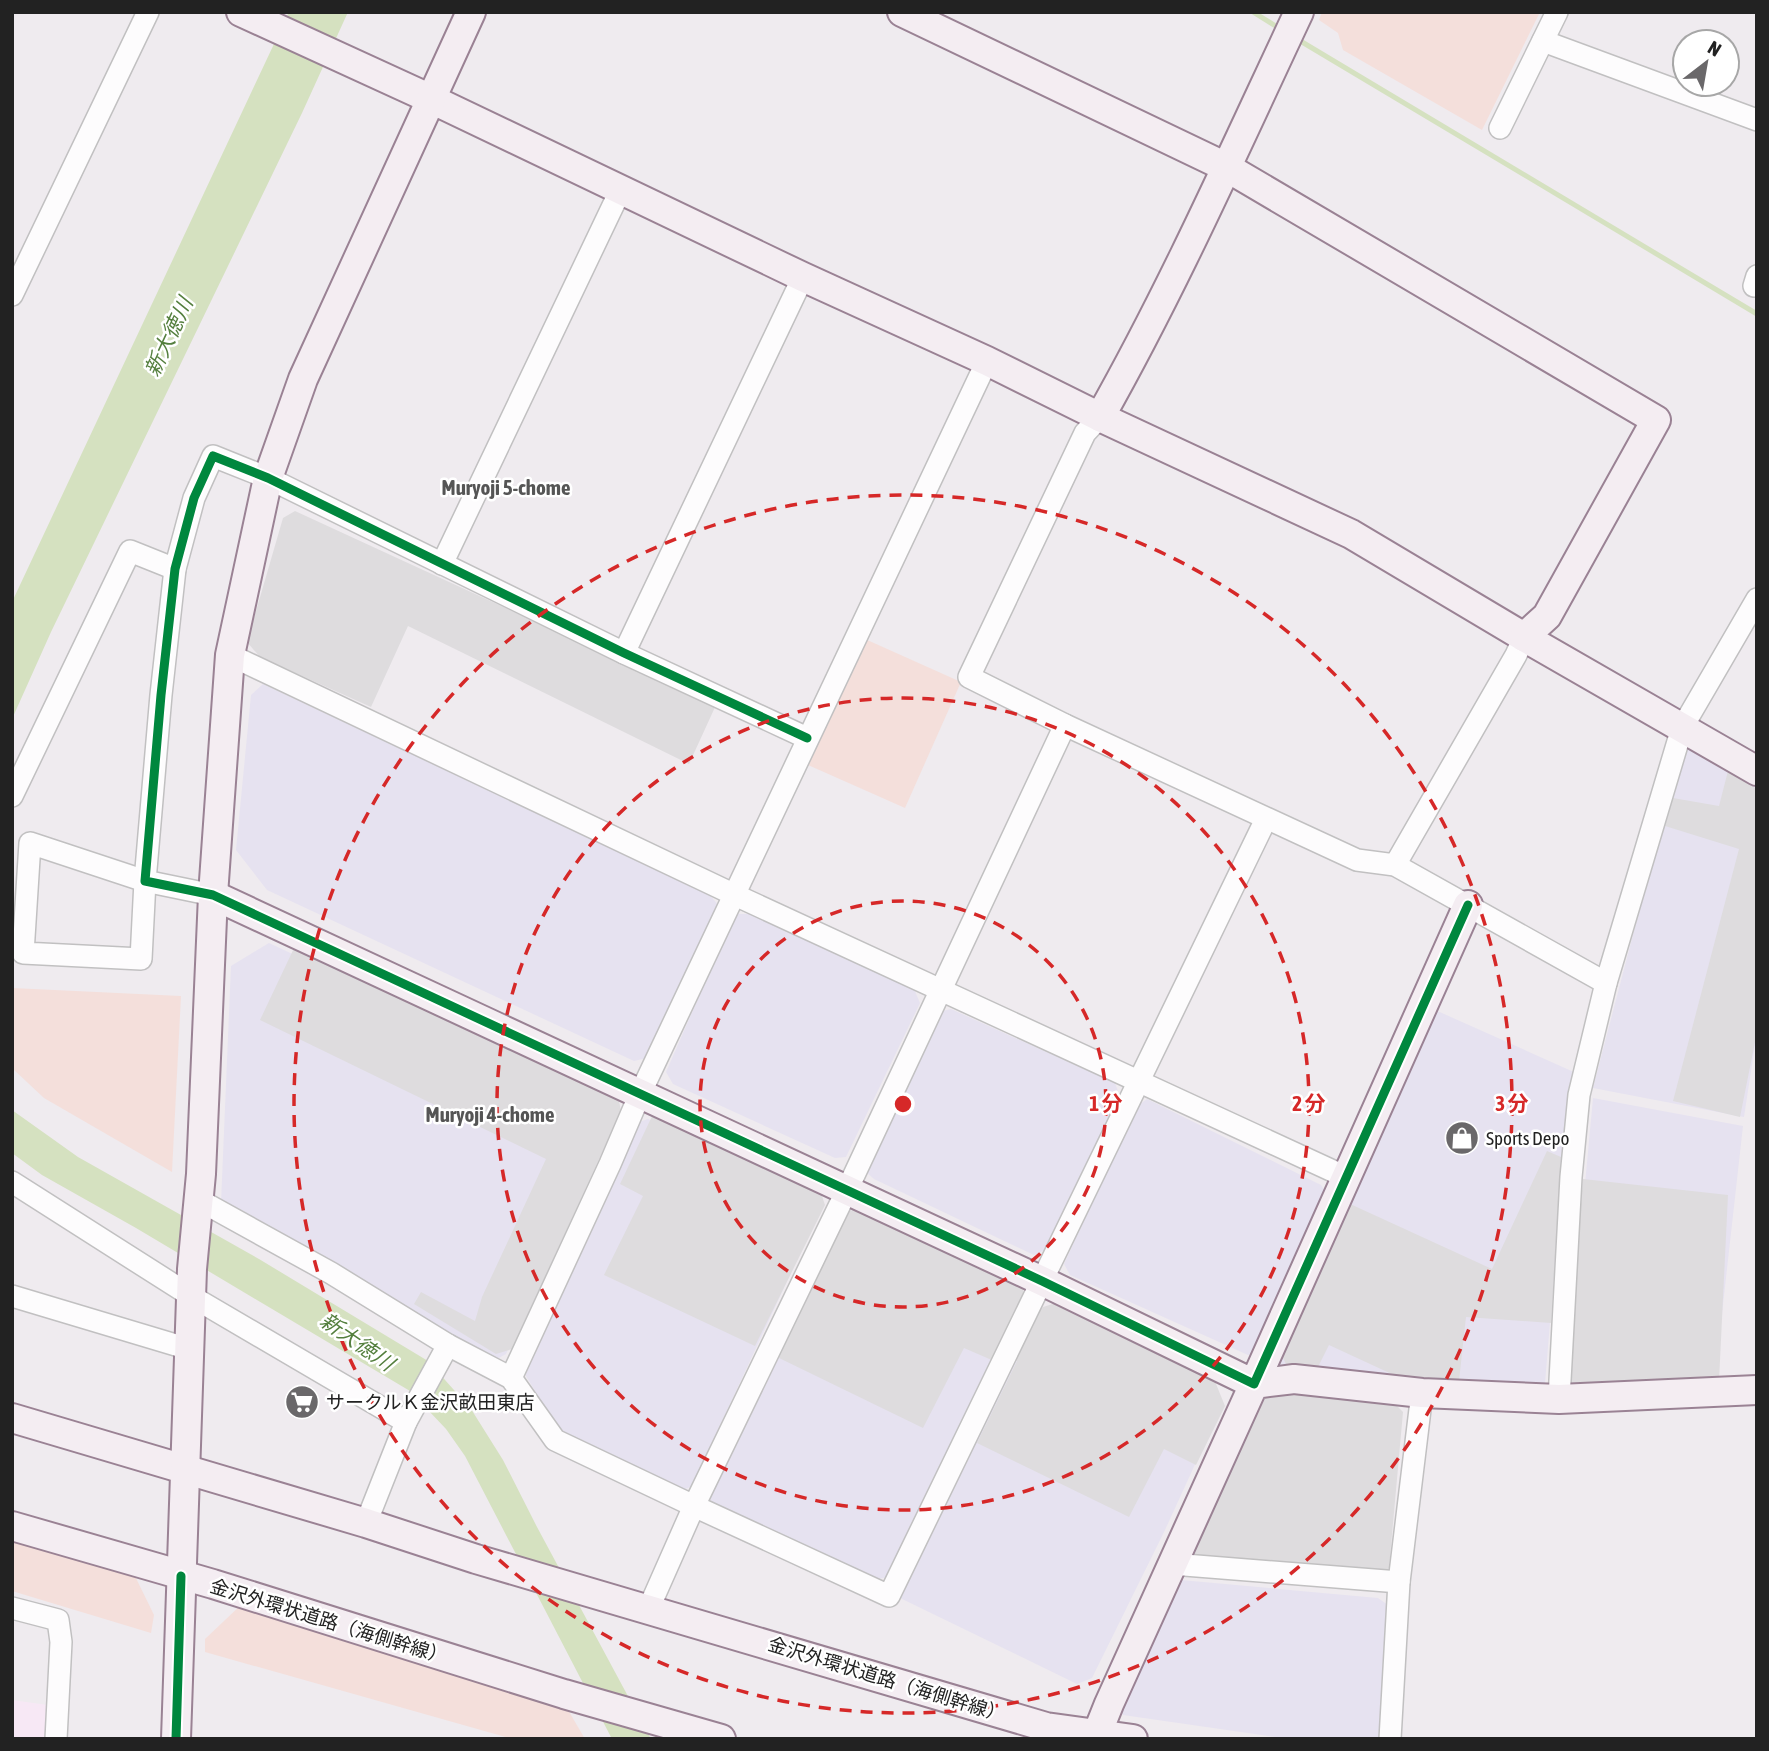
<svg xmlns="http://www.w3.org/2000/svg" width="1769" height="1751" viewBox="0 0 1769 1751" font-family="'Asap Condensed','Noto Sans JP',sans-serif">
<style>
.commercial{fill:#e6e2f0}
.education{fill:#f7e8f5}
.religious{fill:#dedcde}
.park{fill:#f4dfdb}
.water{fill:#d5e1c0}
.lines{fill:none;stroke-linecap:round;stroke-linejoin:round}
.stream{stroke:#d5e1c0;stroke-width:5}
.street-casing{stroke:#c1c0c1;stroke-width:24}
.secondary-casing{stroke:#9a8294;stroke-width:32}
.street{stroke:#fdfcfd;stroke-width:21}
.secondary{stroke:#f4edf2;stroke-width:28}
.cycleway-casing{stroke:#fff;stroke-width:13}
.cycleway{stroke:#00873e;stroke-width:9}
.ring{fill:none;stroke:#d62828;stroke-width:3.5;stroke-dasharray:12 9}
.labels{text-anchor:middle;stroke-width:5;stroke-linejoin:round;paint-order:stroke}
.poi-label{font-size:19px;fill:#222;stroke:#fff;text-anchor:start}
.street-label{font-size:19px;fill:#222;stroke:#fff}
.water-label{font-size:21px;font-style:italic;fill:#547f3e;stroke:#fff}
.neighbourhood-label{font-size:21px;font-weight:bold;fill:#555;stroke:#fff}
.centre{fill:#d62828;stroke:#fff;stroke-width:3.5}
.ring-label{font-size:21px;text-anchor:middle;font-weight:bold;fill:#d62828;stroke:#fff;stroke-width:5;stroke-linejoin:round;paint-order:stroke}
</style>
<rect width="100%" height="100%" fill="#efebef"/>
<g class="commercial">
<path d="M 263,684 L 710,895 L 718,905 L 647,1058 L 634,1061 L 267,890 L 236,850 L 251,695 Z"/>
<path d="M 1697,747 L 1757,782 L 1757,1032 L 1744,1117 L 1593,1088 L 1681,751 Z"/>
<path d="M 735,914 L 751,914 L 914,989 L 920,1003 L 846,1157 L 835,1158 L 673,1084 L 666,1072 Z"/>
<path d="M 269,943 L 613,1104 L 616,1114 L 506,1354 L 495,1360 L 221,1203 L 231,966 Z"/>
<path d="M 951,1009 L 1115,1083 L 1119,1094 L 1047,1249 L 1034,1255 L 874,1179 L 866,1172 L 939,1012 Z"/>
<path d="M 1433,1009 L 1576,1073 L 1569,1093 L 1545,1383 L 1537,1390 L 1281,1370 L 1274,1362 Z"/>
<path d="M 1593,1098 L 1743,1126 L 1715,1376 L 1567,1378 Z"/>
<path d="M 1147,1099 L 1321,1185 L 1328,1196 L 1258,1350 L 1248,1355 L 1070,1275 L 1064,1264 L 1136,1107 Z"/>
<path d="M 648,1119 L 815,1197 L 821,1208 L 692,1486 L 681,1491 L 566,1438 L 557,1428 L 526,1376 L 525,1364 L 639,1122 Z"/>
<path d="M 854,1215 L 1018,1304 L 887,1577 L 874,1580 L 712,1505 L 709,1495 L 841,1218 Z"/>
<path d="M 1050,1310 L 1219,1412 L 1165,1530 L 1092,1678 L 1077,1684 L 898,1597 L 1038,1312 Z"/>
<path d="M 1181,1580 L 1378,1598 L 1388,1605 L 1378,1739 L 1289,1739 L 1123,1715 L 1117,1707 Z"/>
</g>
<path class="education" d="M 12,1700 L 55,1706 L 52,1739 L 12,1739 Z"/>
<g class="religious">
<path d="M 295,511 L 716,705 L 689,764 L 408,626 L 371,707 L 260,657 L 247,642 L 283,518 Z"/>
<path d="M 1728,771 L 1757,789 L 1757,1032 L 1740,1117 L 1673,1101 L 1739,849 L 1665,826 L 1673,798 L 1719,806 Z"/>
<path d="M 295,946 L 618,1096 L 621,1111 L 512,1349 L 496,1354 L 414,1304 L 421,1292 L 475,1321 L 482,1297 L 546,1159 L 260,1020 Z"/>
<path d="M 654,1112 L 820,1190 L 825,1205 L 755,1346 L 604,1275 L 643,1196 L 620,1184 Z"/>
<path d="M 1547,1151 L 1561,1157 L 1551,1323 L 1466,1317 L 1459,1381 L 1396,1376 L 1329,1345 L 1317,1369 L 1287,1366 L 1280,1352 L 1348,1203 L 1492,1269 Z"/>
<path d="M 1583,1179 L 1728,1195 L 1719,1381 L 1566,1386 Z"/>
<path d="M 861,1206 L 1021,1281 L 1024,1295 L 1008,1353 L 1043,1307 L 1059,1302 L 1214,1379 L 1225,1406 L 1196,1465 L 1164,1449 L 1129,1517 L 977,1443 L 1017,1361 L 1006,1355 L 994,1361 L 964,1348 L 923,1428 L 777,1357 L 848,1212 Z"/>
<path d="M 1266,1391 L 1396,1405 L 1403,1412 L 1389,1568 L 1382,1577 L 1192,1561 L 1186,1554 Z"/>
</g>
<g class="park">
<path d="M 1322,12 L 1540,12 L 1482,130 L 1343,50 L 1338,33 L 1319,20 Z"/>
<path d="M 865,639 L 961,682 L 905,808 L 808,765 Z"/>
<path d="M 12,988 L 181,996 L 172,1172 L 44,1098 L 12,1068 Z"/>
<path d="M 12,1534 L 132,1570 L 154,1615 L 151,1633 L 12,1591 Z"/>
<path d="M 243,1603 L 564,1703 L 585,1739 L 513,1739 L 205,1652 L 205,1639 Z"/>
</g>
<g class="water">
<path d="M 289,12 L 348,12 L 302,113 L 51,632 L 12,719 L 12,602 Z"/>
<path d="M 12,1110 L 78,1157 L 259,1259 L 428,1361 L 471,1409 L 503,1460 L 537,1527 L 651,1739 L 612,1739 L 465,1456 L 446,1429 L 410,1391 L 136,1228 L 42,1175 L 12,1153 Z"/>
</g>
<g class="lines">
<g class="stream">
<path d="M 1253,12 L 1282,30"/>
<path d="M 1297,39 L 1757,314"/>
</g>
<g class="street-casing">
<g id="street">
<path d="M 1543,41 L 1757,120"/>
<path d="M 1500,128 L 1557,12"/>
<path d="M 1754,286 L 1757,276"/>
<path d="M 12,295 L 148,12"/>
<path d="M 1100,417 L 1085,433 L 969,677 L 1065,725 L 1357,860 L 1395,865 L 1606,983"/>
<path d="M 442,564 L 621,189"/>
<path d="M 624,653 L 803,277"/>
<path d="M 230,655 L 735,895 L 1348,1178"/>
<path d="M 12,796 L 130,551 L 175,569"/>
<path d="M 30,843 L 145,881 L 141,959 L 23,953 Z"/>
<path d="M 1395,865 L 1516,655 L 1524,637"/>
<path d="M 213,895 L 145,881 L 161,695 L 175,569 L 194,498 L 213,456 L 268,478 L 624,653 L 807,738"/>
<path d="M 12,1182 L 191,1296 L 406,1422 L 366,1523"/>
<path d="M 199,1200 L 331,1273 L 448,1345 L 511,1378 L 555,1440 L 694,1506 L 847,1190 L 1065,725"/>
<path d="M 12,1296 L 189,1349"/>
<path d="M 511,1378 L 610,1164 L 640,1094 L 987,361"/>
<path d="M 1559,1399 L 1571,1177 L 1579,1095 L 1606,983 L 1682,728 L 1757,599"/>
<path d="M 406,1422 L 448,1345"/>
<path d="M 1172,1564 L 1399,1582"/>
<path d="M 12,1608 L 58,1620 L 61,1642 L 56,1739"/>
<path d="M 648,1610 L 694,1506 L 889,1596 L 1266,819"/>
<path d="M 1390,1739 L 1399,1582 L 1422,1393"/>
</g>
</g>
<g class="secondary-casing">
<g id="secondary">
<path d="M 241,12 L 431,99 L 803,277 L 987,361 L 1100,417 L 1351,534 L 1524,637 L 1757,771"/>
<path d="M 902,12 L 1226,167 L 1656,420 L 1547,616 L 1524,637"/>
<path d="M 1100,417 C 1174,286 1235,148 1299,12"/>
<path d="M 213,895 L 1042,1281 L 1254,1384 L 1468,905"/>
<path d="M 12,1418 L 366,1523 L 476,1559 L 1046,1727 L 1133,1739"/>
<path d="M 12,1526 L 213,1584 L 564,1694 L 721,1739"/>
<path d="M 176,1739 L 192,1269 L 201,1174 L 213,895 L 230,655 L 268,478 L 303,379 L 471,12"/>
<path d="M 1095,1739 L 1109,1704 L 1254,1384 L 1294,1379 L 1422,1393 L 1559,1399 L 1757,1390"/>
</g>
</g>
<use href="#street" class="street"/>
<use href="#secondary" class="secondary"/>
<g class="cycleway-casing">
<g id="cycleway">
<path d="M 807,738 L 624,653 L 268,478 L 213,456 L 194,498 L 175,569 L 161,695 L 145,881 L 213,895 L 1042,1281 L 1254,1384 L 1468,905"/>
<path d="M 176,1739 L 181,1576"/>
</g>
</g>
<use href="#cycleway" class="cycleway"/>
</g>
<g class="ring">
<circle cx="903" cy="1104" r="203"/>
<circle cx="903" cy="1104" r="406"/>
<circle cx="903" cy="1104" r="609"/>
</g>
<defs>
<g id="shop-disc" transform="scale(1.75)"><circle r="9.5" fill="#6a686a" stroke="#fff"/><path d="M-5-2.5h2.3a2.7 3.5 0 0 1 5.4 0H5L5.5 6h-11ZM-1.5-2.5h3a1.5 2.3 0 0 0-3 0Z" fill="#fff"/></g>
<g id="supermarket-disc" transform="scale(1.75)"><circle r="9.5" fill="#6a686a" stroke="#fff"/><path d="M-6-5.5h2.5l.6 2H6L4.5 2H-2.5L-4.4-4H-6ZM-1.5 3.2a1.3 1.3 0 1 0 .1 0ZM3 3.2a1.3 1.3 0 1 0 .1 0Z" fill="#fff"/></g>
</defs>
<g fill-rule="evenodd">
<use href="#shop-disc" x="1462" y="1138"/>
<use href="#supermarket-disc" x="302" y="1402"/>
</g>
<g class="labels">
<g class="poi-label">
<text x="1486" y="1145">Sports Depo</text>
<text x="326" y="1409">サークルＫ金沢畝田東店</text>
</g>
<g class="street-label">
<text transform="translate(329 1621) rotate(17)" y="7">金沢外環状道路（海側幹線）</text>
<text transform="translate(887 1679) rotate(17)" y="7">金沢外環状道路（海側幹線）</text>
</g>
<g class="water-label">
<text transform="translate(169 337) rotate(-65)" y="7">新大徳川</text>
<text transform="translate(357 1342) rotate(35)" y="7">新大徳川</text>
</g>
<g class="neighbourhood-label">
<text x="506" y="495">Muryoji 5-chome</text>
<text x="490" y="1122">Muryoji 4-chome</text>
</g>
</g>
<circle cx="903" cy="1104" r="10" class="centre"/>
<g class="ring-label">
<text x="1106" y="1111">1 分</text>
<text x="1309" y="1111">2 分</text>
<text x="1512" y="1111">3 分</text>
</g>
<rect width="1769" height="1751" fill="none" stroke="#222222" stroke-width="28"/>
<g transform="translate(1706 63) rotate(31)"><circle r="33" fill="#ffffff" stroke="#a7a7a7" stroke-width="2"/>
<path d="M0-5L12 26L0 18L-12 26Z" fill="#6a686a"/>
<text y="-10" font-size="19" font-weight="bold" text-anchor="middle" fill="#222222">N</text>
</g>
</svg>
